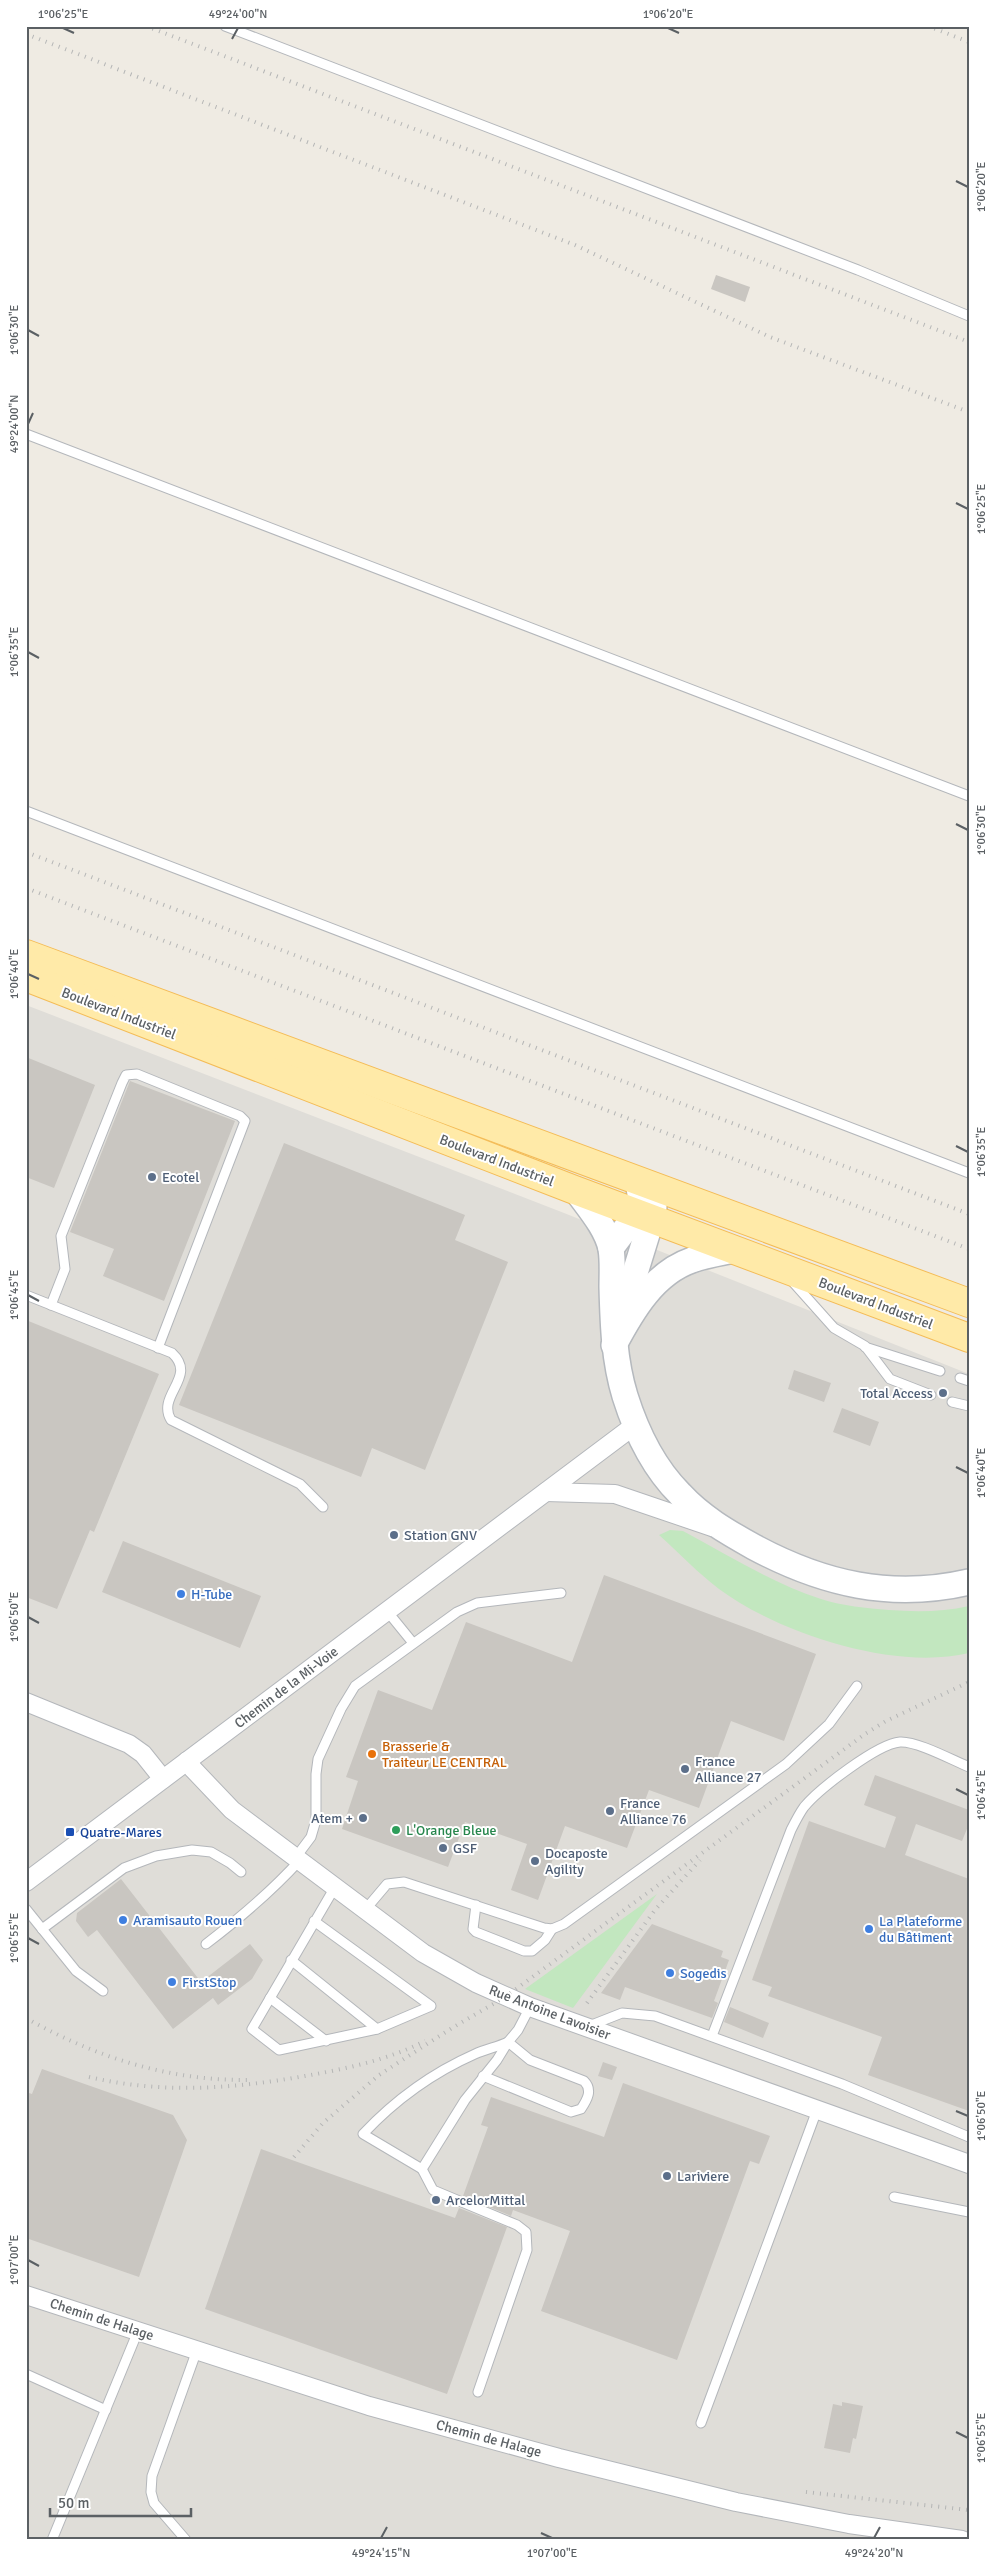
<svg xmlns="http://www.w3.org/2000/svg" width="995" height="2566" viewBox="0 0 995 2566" font-family="Signika,sans-serif">
<style>
.industrial{fill:#dfddd8}
.green{fill:#c2e7bf}
.building{fill:#c9c6c1}
.lines{fill:none;stroke-linecap:round;stroke-linejoin:round}
.lane-casing{stroke:#b4b7bb;stroke-width:11}
.street-casing{stroke:#b4b7bb;stroke-width:20}
.secondary-casing{stroke:#b5b9be;stroke-width:28}
.primary-casing{stroke:#f4bc57;stroke-width:30}
.lane{stroke:#fff;stroke-width:9}
.street{stroke:#fff;stroke-width:18}
.secondary{stroke:#fff;stroke-width:25}
.primary{stroke:#ffeaa8;stroke-width:28}
.rail{stroke:#b4b5b5;stroke-width:4;stroke-dasharray:1 6;stroke-linecap:butt}
.ticks{fill:none;stroke:#5b6064;stroke-width:2}
.service-dot{fill:#5c6f8a;stroke:#fff;stroke-width:2}
.shop-dot{fill:#3f7fe0;stroke:#fff;stroke-width:2}
.food-dot{fill:#e8710a;stroke:#fff;stroke-width:2}
.leisure-dot{fill:#2e9e5b;stroke:#fff;stroke-width:2}
.transit-dot{fill:#1a4fb4;stroke:#fff;stroke-width:2}
.labels{text-anchor:middle;stroke-width:4;stroke-linejoin:round;paint-order:stroke}
.street-label{font-size:14px;fill:#5b6064;stroke:#fff}
.service-label{font-size:14px;fill:#4e5e75;stroke:#fff;text-anchor:start}
.shop-label{font-size:14px;fill:#366cbe;stroke:#fff;text-anchor:start}
.food-label{font-size:14px;fill:#c56008;stroke:#fff;text-anchor:start}
.leisure-label{font-size:14px;fill:#27864d;stroke:#fff;text-anchor:start}
.transit-label{font-size:14px;fill:#164399;stroke:#fff;text-anchor:start}
.neatline{fill:none;stroke:#5b6064;stroke-width:2}
.ticks-label{font-size:12px;text-anchor:middle;fill:#5b6064}
</style>
<rect width="100%" height="100%" fill="#efebe3"/>
<path class="industrial" d="M 26,1005 L 564,1213 L 969,1374 L 969,2540 L 26,2540 Z"/>
<g class="green">
<path d="M 670,1530 L 683,1531 C 728,1555 772,1583 821,1599 C 843,1606 866,1608 889,1610 C 916,1612 943,1612 969,1606 L 969,1653 C 894,1671 780,1634 719,1589 C 698,1573 679,1553 659,1535 Z"/>
<path d="M 657,1894 L 573,2008 L 525,1989 Z"/>
</g>
<g class="building">
<path d="M 716,275 L 750,287 L 745,302 L 711,289 Z"/>
<path d="M 26,1057 L 95,1085 L 54,1188 L 26,1177 Z"/>
<path d="M 130,1081 L 235,1121 L 164,1301 L 103,1276 L 114,1249 L 70,1232 Z"/>
<path d="M 284,1143 L 465,1215 L 455,1240 L 508,1262 L 425,1470 L 372,1448 L 361,1477 L 179,1405 Z"/>
<path d="M 26,1320 L 159,1374 L 94,1532 L 90,1530 L 57,1609 L 26,1597 Z"/>
<path d="M 794,1370 L 831,1383 L 824,1402 L 788,1389 Z"/>
<path d="M 842,1408 L 879,1422 L 870,1446 L 833,1432 Z"/>
<path d="M 123,1541 L 261,1596 L 240,1648 L 102,1592 Z"/>
<path d="M 604,1575 L 816,1654 L 784,1741 L 731,1721 L 699,1808 L 649,1790 L 627,1848 L 565,1826 L 538,1900 L 511,1890 L 527,1844 L 465,1822 L 448,1867 L 342,1829 L 358,1781 L 346,1777 L 378,1690 L 432,1710 L 466,1622 L 572,1662 Z"/>
<path d="M 875,1775 L 969,1810 L 969,1824 L 962,1841 L 916,1824 L 905,1855 L 969,1879 L 969,2111 L 868,2075 L 882,2037 L 768,1996 L 772,1987 L 752,1980 L 809,1821 L 885,1848 L 896,1817 L 864,1805 Z"/>
<path d="M 121,1879 L 201,1982 L 250,1944 L 263,1960 L 252,1979 L 218,2005 L 213,1998 L 173,2029 L 97,1930 L 88,1937 L 76,1921 L 77,1913 Z"/>
<path d="M 652,1924 L 723,1951 L 721,1957 L 729,1960 L 714,2001 L 718,2003 L 712,2018 L 625,1987 L 620,2000 L 601,1993 Z"/>
<path d="M 730,2007 L 769,2023 L 763,2038 L 724,2022 Z"/>
<path d="M 603,2062 L 617,2067 L 612,2080 L 598,2076 Z"/>
<path d="M 42,2069 L 173,2115 L 187,2140 L 139,2277 L 26,2238 L 26,2092 L 32,2094 Z"/>
<path d="M 623,2083 L 770,2136 L 759,2164 L 750,2161 L 677,2360 L 541,2311 L 570,2231 L 513,2210 L 511,2216 L 463,2196 L 488,2127 L 481,2125 L 491,2097 L 604,2137 Z"/>
<path d="M 261,2149 L 455,2218 L 459,2208 L 507,2227 L 447,2394 L 205,2309 Z"/>
<path d="M 842,2402 L 863,2406 L 856,2439 L 853,2438 L 850,2453 L 824,2448 L 833,2404 L 842,2406 Z"/>
</g>
<g class="lines">
<g class="lane-casing">
<g id="lane">
<path d="M 225,26 L 858,270 L 969,316"/>
<path d="M 26,434 L 969,796"/>
<path d="M 26,811 L 969,1173"/>
<path d="M 792,1281 L 834,1328 L 865,1346 L 890,1379 L 931,1395"/>
<path d="M 26,1295 L 172,1353 C 198,1377 156,1395 171,1420 L 300,1484 L 323,1507"/>
<path d="M 51,1305 L 65,1269 L 61,1236 L 122,1083 L 126,1075 L 137,1074 L 240,1116 L 245,1121 L 158,1348"/>
<path d="M 865,1347 L 940,1371"/>
<path d="M 960,1378 L 969,1381"/>
<path d="M 952,1402 L 969,1406"/>
<path d="M 387,1611 L 413,1643"/>
<path d="M 296,1857 L 311,1837 L 316,1820 L 316,1774 L 318,1759 L 341,1709 L 355,1686 L 457,1612 L 477,1603 L 561,1593"/>
<path d="M 476,1905 L 473,1929 L 476,1932 L 524,1951 L 532,1951 L 545,1940 L 552,1929"/>
<path d="M 26,1909 L 76,1971 L 103,1991"/>
<path d="M 365,1910 L 387,1884 L 404,1882 L 544,1928 L 552,1929 L 564,1924 L 786,1764 L 829,1724 L 857,1686"/>
<path d="M 314,1921 L 431,2006 L 377,2029 L 279,2050 L 252,2029 L 335,1887"/>
<path d="M 42,1929 L 124,1868 L 156,1856 L 192,1850 L 211,1852 L 230,1863 L 241,1872"/>
<path d="M 206,1944 C 240,1918 271,1892 300,1860"/>
<path d="M 291,1960 L 377,2029"/>
<path d="M 270,1998 L 326,2041"/>
<path d="M 589,2026 L 622,2013 L 655,2016 L 842,2084 L 969,2137"/>
<path d="M 712,2036 L 791,1830 C 795,1822 799,1814 804,1807 C 819,1789 877,1744 900,1742 C 917,1741 952,1760 969,1767"/>
<path d="M 508,2042 L 497,2060 L 465,2100 L 422,2169 L 363,2134 C 395,2100 432,2073 475,2054 C 486,2049 497,2047 508,2042 Z"/>
<path d="M 483,2076 L 571,2112 L 581,2109 C 587,2100 593,2090 584,2081 L 530,2060 L 508,2042 L 518,2030 L 530,2007"/>
<path d="M 422,2169 L 433,2190 L 517,2225 L 526,2232 L 527,2250 L 478,2392"/>
<path d="M 894,2197 L 969,2212"/>
<path d="M 26,2374 L 106,2410"/>
<path d="M 701,2423 L 817,2110"/>
<path d="M 52,2540 L 138,2331"/>
<path d="M 186,2540 L 154,2503 L 151,2492 L 152,2476 L 197,2350"/>
</g>
</g>
<g class="street-casing">
<g id="street">
<path d="M 546,1492 L 615,1494 L 712,1527"/>
<path d="M 26,1702 L 129,1744 L 143,1754 L 163,1779"/>
<path d="M 187,1761 L 193,1769 L 232,1810 L 423,1953 L 476,1983 L 530,2007 L 969,2164"/>
<path d="M 26,1882 L 635,1425"/>
<path d="M 26,2295 L 369,2406 L 559,2458 L 736,2502 L 849,2524 L 962,2540"/>
</g>
</g>
<g class="secondary-casing">
<g id="secondary">
<path d="M 576,1190 C 588,1207 607,1228 611,1249 C 613,1261 612,1275 612,1287 C 613,1324 614,1360 625,1396 C 636,1431 654,1468 680,1494 C 701,1517 727,1532 754,1547 C 823,1584 891,1600 969,1582"/>
<path d="M 611,1248 L 626,1228 L 654,1207"/>
<path d="M 627,1315 L 631,1286 L 647,1234 L 638,1182"/>
<path d="M 614,1345 C 632,1311 654,1273 692,1260 C 705,1255 720,1253 734,1250"/>
</g>
</g>
<g class="primary-casing">
<g id="primary">
<path d="M 26,954 L 969,1303"/>
<path d="M 26,977 L 572,1189 L 969,1338"/>
</g>
</g>
<use href="#lane" class="lane"/>
<use href="#street" class="street"/>
<use href="#secondary" class="secondary"/>
<use href="#primary" class="primary"/>
<g class="rail">
<path d="M 146,26 L 969,342"/>
<path d="M 928,26 L 969,42"/>
<path d="M 966,26 L 969,27"/>
<path d="M 26,34 L 575,245 L 770,337 L 969,412"/>
<path d="M 26,852 L 969,1214"/>
<path d="M 26,888 L 969,1249"/>
<path d="M 587,2003 L 655,1910 L 700,1860"/>
<path d="M 26,2018 C 95,2057 169,2081 249,2080"/>
<path d="M 89,2077 C 162,2094 231,2089 305,2076 C 345,2069 388,2060 425,2041"/>
<path d="M 294,2157 L 323,2123 L 379,2075 L 452,2028 L 505,1997 L 865,1734 L 886,1721 L 969,1682"/>
<path d="M 806,2492 L 969,2510"/>
</g>
</g>
<path class="ticks" d="M 63,28 L 74,33M 668,28 L 679,33M 232,39 L 238,28M 956,181 L 968,187M 28,330 L 39,336M 28,424 L 33,413M 956,503 L 968,509M 28,652 L 39,658M 956,824 L 968,830M 28,974 L 39,979M 956,1146 L 968,1152M 28,1295 L 39,1301M 956,1467 L 968,1473M 28,1617 L 39,1623M 956,1789 L 968,1795M 28,1938 L 39,1944M 956,2111 L 968,2116M 28,2260 L 39,2266M 956,2432 L 968,2438M 541,2533 L 552,2538M 381,2538 L 387,2527M 874,2538 L 880,2527"/>
<g class="service-dot">
<circle cx="152" cy="1177" r="5"/>
<circle cx="943" cy="1393" r="5"/>
<circle cx="394" cy="1535" r="5"/>
<circle cx="685" cy="1769" r="5"/>
<circle cx="610" cy="1811" r="5"/>
<circle cx="363" cy="1818" r="5"/>
<circle cx="443" cy="1848" r="5"/>
<circle cx="535" cy="1861" r="5"/>
<circle cx="667" cy="2176" r="5"/>
<circle cx="436" cy="2200" r="5"/>
</g>
<g class="shop-dot">
<circle cx="181" cy="1594" r="5"/>
<circle cx="123" cy="1920" r="5"/>
<circle cx="869" cy="1929" r="5"/>
<circle cx="670" cy="1973" r="5"/>
<circle cx="172" cy="1982" r="5"/>
</g>
<circle class="food-dot" cx="372" cy="1754" r="5"/>
<circle class="leisure-dot" cx="396" cy="1830" r="5"/>
<rect class="transit-dot" x="65" y="1827" width="10" height="10" rx="2.5"/>
<g class="labels">
<g class="street-label">
<text transform="translate(119 1013) rotate(21)" y="5">Boulevard Industriel</text>
<text transform="translate(497 1160) rotate(21)" y="5">Boulevard Industriel</text>
<text transform="translate(876 1303) rotate(21)" y="5">Boulevard Industriel</text>
<text transform="translate(286 1687) rotate(-37)" y="5">Chemin de la Mi-Voie</text>
<text transform="translate(550 2012) rotate(21)" y="5">Rue Antoine Lavoisier</text>
<text transform="translate(102 2319) rotate(18)" y="5">Chemin de Halage</text>
<text transform="translate(489 2438) rotate(15)" y="5">Chemin de Halage</text>
</g>
<g class="service-label">
<text x="162" y="1182">Ecotel</text>
<text x="933" y="1398" text-anchor="end">Total Access</text>
<text x="404" y="1540">Station GNV</text>
<text x="695" y="1766">France<tspan x="695" dy="16">Alliance 27</tspan></text>
<text x="620" y="1808">France<tspan x="620" dy="16">Alliance 76</tspan></text>
<text x="353" y="1823" text-anchor="end">Atem +</text>
<text x="453" y="1853">GSF</text>
<text x="545" y="1858">Docaposte<tspan x="545" dy="16">Agility</tspan></text>
<text x="677" y="2181">Lariviere</text>
<text x="446" y="2205">ArcelorMittal</text>
</g>
<g class="shop-label">
<text x="191" y="1599">H-Tube</text>
<text x="133" y="1925">Aramisauto Rouen</text>
<text x="879" y="1926">La Plateforme<tspan x="879" dy="16">du Bâtiment</tspan></text>
<text x="680" y="1978">Sogedis</text>
<text x="182" y="1987">FirstStop</text>
</g>
<g class="food-label">
<text x="382" y="1751">Brasserie &amp;<tspan x="382" dy="16">Traiteur LE CENTRAL</tspan></text>
</g>
<g class="leisure-label">
<text x="406" y="1835">L'Orange Bleue</text>
</g>
<g class="transit-label">
<text x="80" y="1837">Quatre-Mares</text>
</g>
</g>
<rect width="995" height="2566" fill="none" stroke="#ffffff" stroke-width="55"/>
<path d="M50 2508v8h141v-8" fill="none" stroke="#5b6064" stroke-width="2.5"/>
<text x="58" y="2508" font-size="15" fill="#5b6064" stroke="#ffffff" stroke-width="4" paint-order="stroke">50 m</text>
<rect x="28" y="28" width="940" height="2510" class="neatline"/>
<g class="ticks-label">
<text x="63" y="18">1°06'25"E</text>
<text x="238" y="18">49°24'00"N</text>
<text x="668" y="18">1°06'20"E</text>
<text transform="translate(981 187) rotate(-90)" y="4">1°06'20"E</text>
<text transform="translate(14 330) rotate(-90)" y="4">1°06'30"E</text>
<text transform="translate(14 424) rotate(-90)" y="4">49°24'00"N</text>
<text transform="translate(981 509) rotate(-90)" y="4">1°06'25"E</text>
<text transform="translate(14 652) rotate(-90)" y="4">1°06'35"E</text>
<text transform="translate(981 830) rotate(-90)" y="4">1°06'30"E</text>
<text transform="translate(14 974) rotate(-90)" y="4">1°06'40"E</text>
<text transform="translate(981 1152) rotate(-90)" y="4">1°06'35"E</text>
<text transform="translate(14 1295) rotate(-90)" y="4">1°06'45"E</text>
<text transform="translate(981 1473) rotate(-90)" y="4">1°06'40"E</text>
<text transform="translate(14 1617) rotate(-90)" y="4">1°06'50"E</text>
<text transform="translate(981 1795) rotate(-90)" y="4">1°06'45"E</text>
<text transform="translate(14 1938) rotate(-90)" y="4">1°06'55"E</text>
<text transform="translate(981 2116) rotate(-90)" y="4">1°06'50"E</text>
<text transform="translate(14 2260) rotate(-90)" y="4">1°07'00"E</text>
<text transform="translate(981 2438) rotate(-90)" y="4">1°06'55"E</text>
<text x="381" y="2557">49°24'15"N</text>
<text x="552" y="2557">1°07'00"E</text>
<text x="874" y="2557">49°24'20"N</text>
</g>
</svg>
